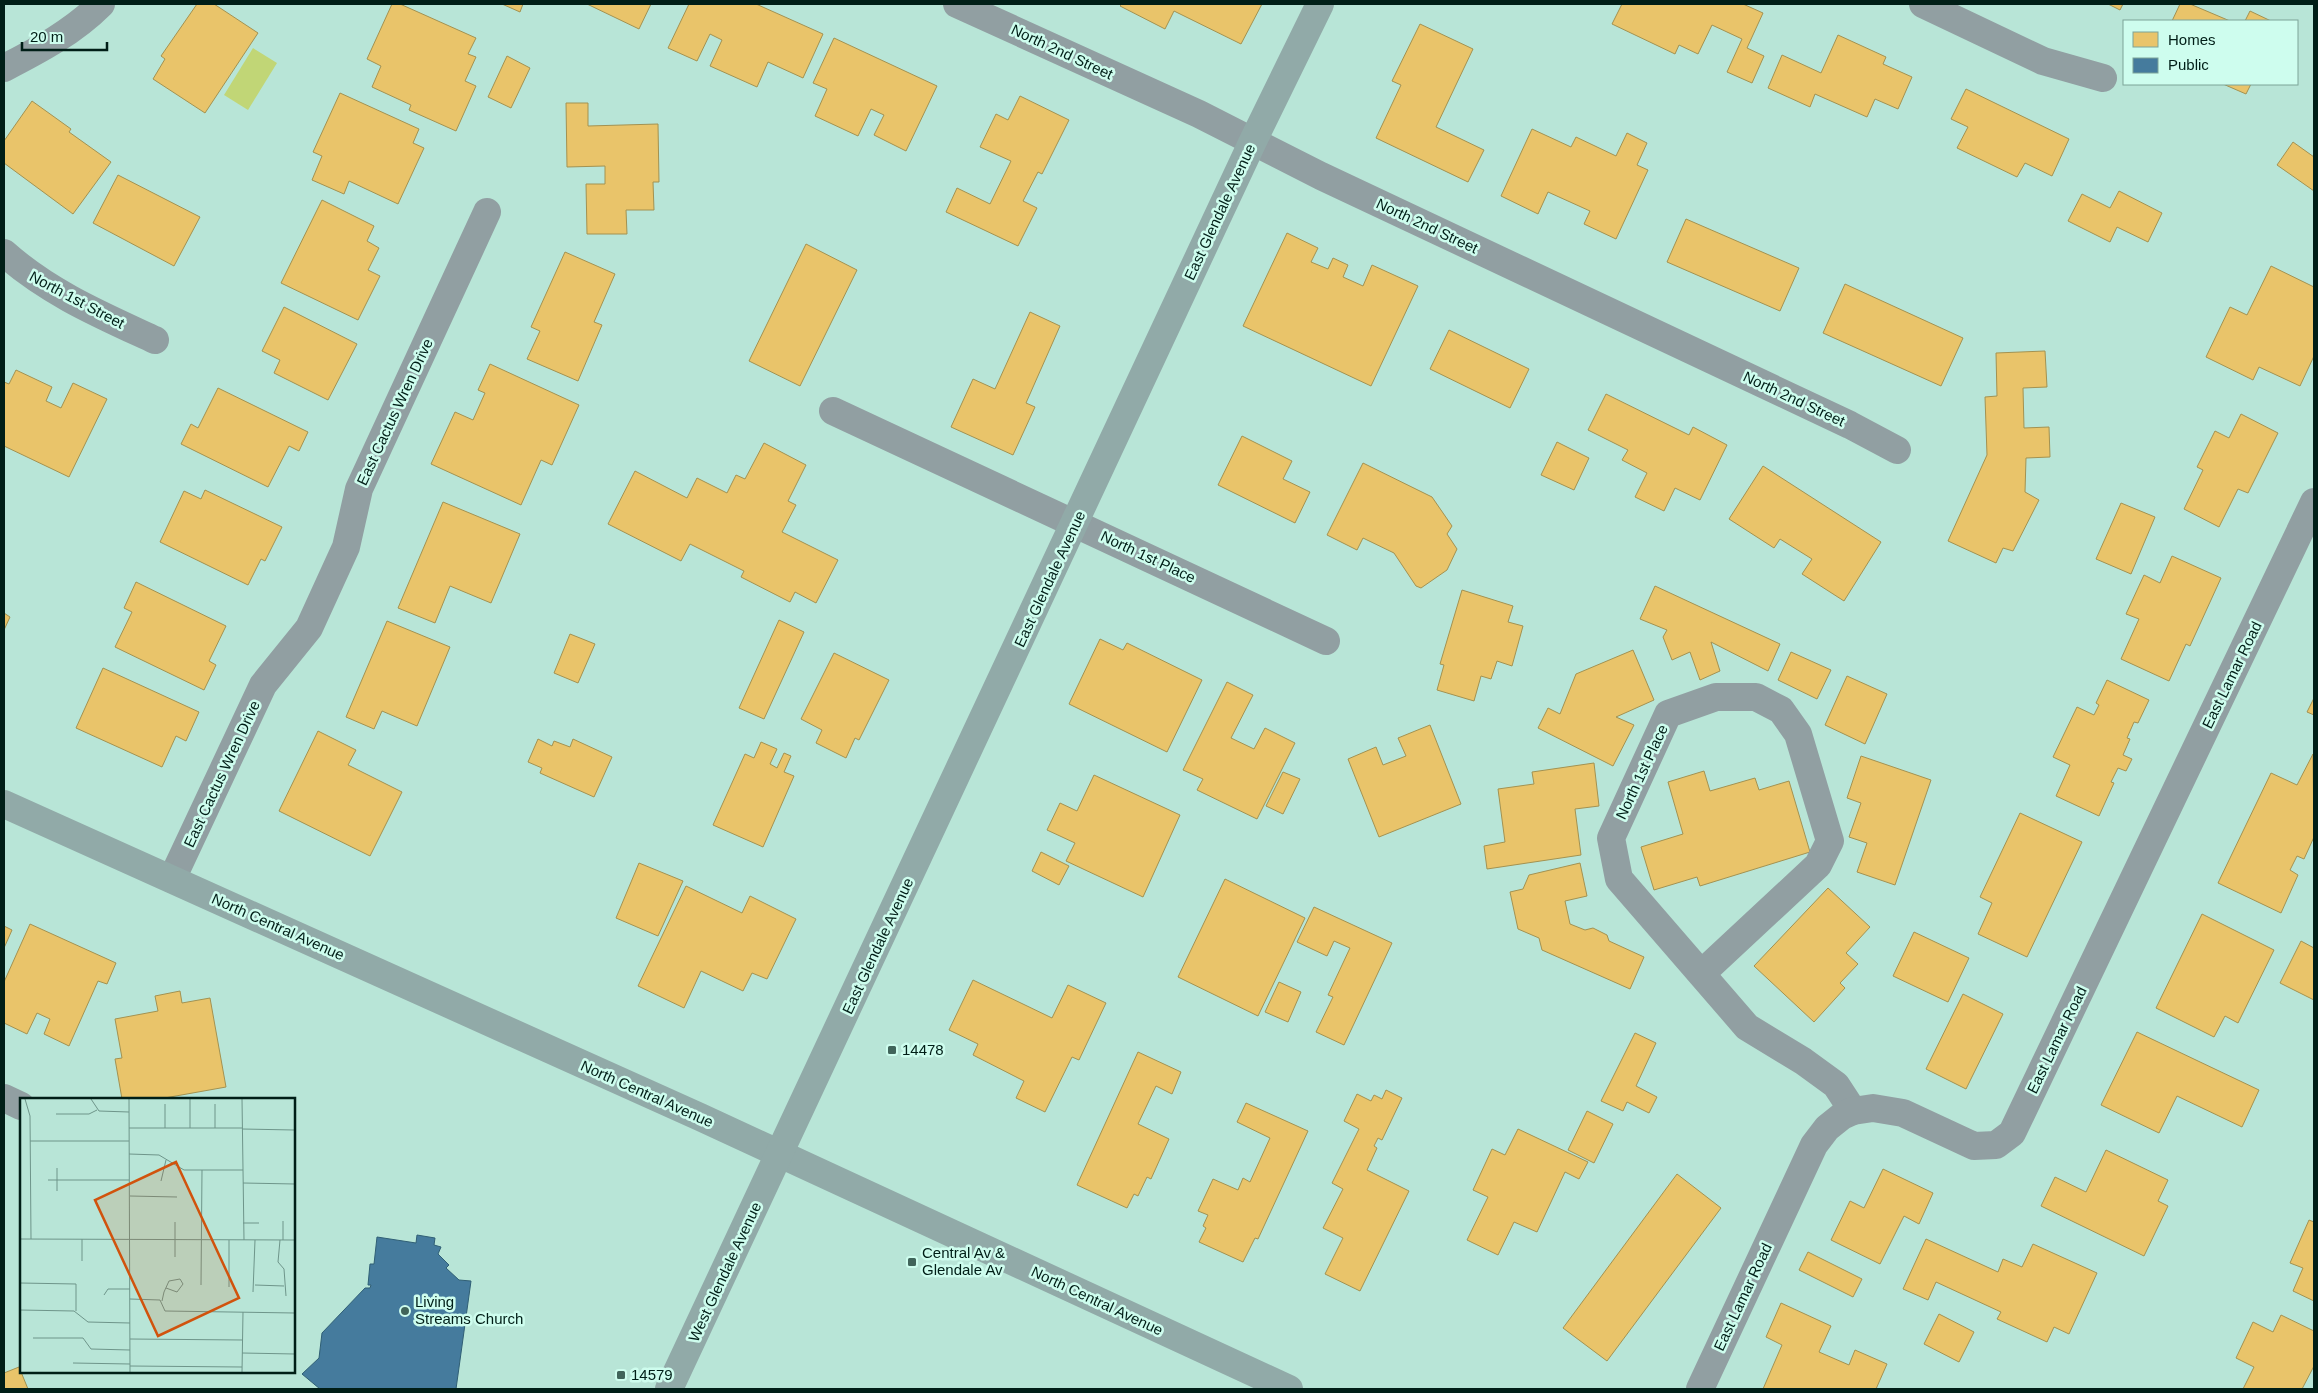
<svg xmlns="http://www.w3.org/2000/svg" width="2318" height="1393" viewBox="0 0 2318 1393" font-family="Arial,sans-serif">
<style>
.water{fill:#c1d676}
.homes{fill:#e9c46a;stroke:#a39251}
.public{fill:#457b9d;stroke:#305f75}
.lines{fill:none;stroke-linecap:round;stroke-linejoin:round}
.street{stroke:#919fa2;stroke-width:28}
.secondary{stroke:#91aaa8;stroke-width:28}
.poi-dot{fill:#40645a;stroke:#cefdee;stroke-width:2}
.labels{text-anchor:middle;stroke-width:5;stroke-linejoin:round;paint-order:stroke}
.street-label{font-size:15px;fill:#001e17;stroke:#cefdee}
.poi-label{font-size:15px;fill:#001e17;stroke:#cefdee;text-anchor:start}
.inset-road{fill:none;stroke:#6e958a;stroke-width:1}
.view{fill:#d1530d;fill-opacity:0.15;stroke:#d1530d;stroke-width:2.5}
.inset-edge{fill:none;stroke:#001e17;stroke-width:2.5}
</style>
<rect width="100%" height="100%" fill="#b8e5d7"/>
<path class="water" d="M 253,48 L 277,63 L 248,110 L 224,95 Z"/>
<g class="homes">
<path d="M 197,4 L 214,4 L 258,33 L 205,113 L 153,79 L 165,59 L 161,56 Z"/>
<path d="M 392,4 L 400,4 L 476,38 L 468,54 L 476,57 L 465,81 L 476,86 L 456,131 L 409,110 L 411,105 L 372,87 L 381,66 L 367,59 Z"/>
<path d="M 502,4 L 523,4 L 520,12 Z"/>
<path d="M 587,4 L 651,4 L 639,29 Z"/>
<path d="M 689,4 L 756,4 L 823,34 L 803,78 L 768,62 L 757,87 L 710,66 L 722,40 L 710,34 L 697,61 L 668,48 Z"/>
<path d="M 1122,4 L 1262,4 L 1241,44 L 1174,11 L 1165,29 L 1120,6 Z"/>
<path d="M 1622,4 L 1743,4 L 1763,13 L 1747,48 L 1764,56 L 1752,83 L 1727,72 L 1742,39 L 1712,25 L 1698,54 L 1679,45 L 1675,54 L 1612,24 Z"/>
<path d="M 2108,4 L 2123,4 L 2120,10 Z"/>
<path d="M 2180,4 L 2190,4 L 2230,21 L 2172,21 Z"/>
<path d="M 2250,11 L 2271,21 L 2245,21 Z"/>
<path d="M 1420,24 L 1473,49 L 1436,127 L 1484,150 L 1468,182 L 1376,138 L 1401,85 L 1392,81 Z"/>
<path d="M 1838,35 L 1886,57 L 1883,64 L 1912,77 L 1898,109 L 1875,99 L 1867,117 L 1815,94 L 1810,107 L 1768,88 L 1782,55 L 1821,73 Z"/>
<path d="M 834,38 L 937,86 L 906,151 L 874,135 L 884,115 L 871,109 L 858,136 L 815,116 L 827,89 L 813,83 Z"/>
<path d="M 507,56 L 530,68 L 511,108 L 488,97 Z"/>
<path d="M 2223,84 L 2251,84 L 2246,94 Z"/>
<path d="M 1966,89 L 2069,139 L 2052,176 L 2025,163 L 2017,177 L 1957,148 L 1968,127 L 1951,119 Z"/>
<path d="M 340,93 L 419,129 L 413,143 L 424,148 L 398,204 L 349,181 L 344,194 L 312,180 L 322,156 L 313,152 Z"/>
<path d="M 1020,96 L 1069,120 L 1042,174 L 1038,172 L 1023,201 L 1037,208 L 1018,246 L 946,212 L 957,188 L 990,204 L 1011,161 L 980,147 L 996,114 L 1008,120 Z"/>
<path d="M 32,101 L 71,129 L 69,132 L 111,162 L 73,214 L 4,163 L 4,141 Z"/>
<path d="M 566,103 L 588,103 L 588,126 L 658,124 L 659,182 L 653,182 L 654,210 L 626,210 L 627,234 L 587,234 L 586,184 L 605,184 L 605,166 L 567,167 Z"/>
<path d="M 1532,129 L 1571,147 L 1576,137 L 1616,156 L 1627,133 L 1647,143 L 1637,165 L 1648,170 L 1616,239 L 1584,224 L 1590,211 L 1548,192 L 1538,214 L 1501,196 Z"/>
<path d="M 2293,142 L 2314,157 L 2314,191 L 2277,165 Z"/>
<path d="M 118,175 L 200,217 L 174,266 L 93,223 Z"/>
<path d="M 2119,191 L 2162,213 L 2148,242 L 2117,227 L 2110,242 L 2068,221 L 2082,194 L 2110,208 Z"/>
<path d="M 322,200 L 374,226 L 367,241 L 379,248 L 368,270 L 380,276 L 358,320 L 281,283 Z"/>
<path d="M 1686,219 L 1799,268 L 1780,311 L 1667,262 Z"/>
<path d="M 1287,233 L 1318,248 L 1311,262 L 1328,269 L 1333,258 L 1348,265 L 1343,277 L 1363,286 L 1372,265 L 1418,286 L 1371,386 L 1243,326 Z"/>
<path d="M 806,244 L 857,270 L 800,386 L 749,361 Z"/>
<path d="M 565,252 L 615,274 L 594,322 L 602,325 L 578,381 L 527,359 L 540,331 L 531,327 Z"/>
<path d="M 2271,266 L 2314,287 L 2314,356 L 2300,386 L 2259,367 L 2253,380 L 2206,357 L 2230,307 L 2247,315 Z"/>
<path d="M 1845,284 L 1963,338 L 1941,386 L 1823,333 Z"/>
<path d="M 284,307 L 357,344 L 328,400 L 274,373 L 280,360 L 262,351 Z"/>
<path d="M 1030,312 L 1060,326 L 1026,403 L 1035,407 L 1013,455 L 951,427 L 973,379 L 995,389 Z"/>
<path d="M 1449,330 L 1529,369 L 1510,408 L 1430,369 Z"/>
<path d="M 2045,351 L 2047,387 L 2023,388 L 2024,428 L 2049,427 L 2050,457 L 2026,458 L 2025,492 L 2039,500 L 2013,551 L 2003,548 L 1996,563 L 1948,541 L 1987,455 L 1985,397 L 1997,396 L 1996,353 Z"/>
<path d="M 490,364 L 579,405 L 552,465 L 541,460 L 521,505 L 431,464 L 455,412 L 473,420 L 485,393 L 478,390 Z"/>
<path d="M 16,370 L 52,387 L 46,401 L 61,408 L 73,383 L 107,399 L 69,477 L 4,446 L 4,382 L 9,384 Z"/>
<path d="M 218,388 L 308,432 L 299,451 L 289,446 L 268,487 L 181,444 L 191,424 L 198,428 Z"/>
<path d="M 1606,394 L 1689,435 L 1693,427 L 1727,445 L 1700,500 L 1675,488 L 1664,511 L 1635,497 L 1647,473 L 1622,460 L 1628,450 L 1588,430 Z"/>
<path d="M 2241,414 L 2278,433 L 2248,493 L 2238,489 L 2219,527 L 2184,509 L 2203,470 L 2197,467 L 2215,431 L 2229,438 Z"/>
<path d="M 1242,436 L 1292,461 L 1283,479 L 1310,492 L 1295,523 L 1218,485 Z"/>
<path d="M 1557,442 L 1589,458 L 1574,490 L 1541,475 Z"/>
<path d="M 764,443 L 806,465 L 788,501 L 796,505 L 782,532 L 838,560 L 816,603 L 795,592 L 790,602 L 741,577 L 744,571 L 690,544 L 681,561 L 608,524 L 635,471 L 687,498 L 697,478 L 727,493 L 736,475 L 745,479 Z"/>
<path d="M 1363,463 L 1432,497 L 1452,526 L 1447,534 L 1457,549 L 1447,570 L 1421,588 L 1416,586 L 1394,553 L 1363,538 L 1357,550 L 1327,535 Z"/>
<path d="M 1763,466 L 1881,542 L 1844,601 L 1802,574 L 1812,559 L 1780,539 L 1774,548 L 1729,519 Z"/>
<path d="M 205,490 L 282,527 L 265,561 L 261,559 L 248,585 L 160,542 L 184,491 L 201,499 Z"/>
<path d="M 443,502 L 520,534 L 491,603 L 450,586 L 435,623 L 398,608 Z"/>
<path d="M 2121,503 L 2155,517 L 2131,574 L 2096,559 Z"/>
<path d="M 2172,556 L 2221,578 L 2190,646 L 2186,644 L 2169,681 L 2121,659 L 2139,619 L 2126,614 L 2144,575 L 2160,583 Z"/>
<path d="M 136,582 L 226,626 L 209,661 L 216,665 L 204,690 L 115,647 L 132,612 L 124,608 Z"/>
<path d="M 1655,586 L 1780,644 L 1768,671 L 1711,642 L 1720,671 L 1700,680 L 1690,652 L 1672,660 L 1663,637 L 1667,630 L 1640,619 Z"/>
<path d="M 1462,590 L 1513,606 L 1508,622 L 1523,626 L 1512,666 L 1497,661 L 1491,679 L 1481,676 L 1474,701 L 1437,690 L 1444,665 L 1440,664 Z"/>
<path d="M 4,613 L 10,617 L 4,630 Z"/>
<path d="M 779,620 L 804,632 L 764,719 L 739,708 Z"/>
<path d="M 387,621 L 450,647 L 417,726 L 382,711 L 374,729 L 346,717 Z"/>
<path d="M 570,634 L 595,644 L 578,683 L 554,673 Z"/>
<path d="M 1100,639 L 1123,650 L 1127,643 L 1202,680 L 1167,752 L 1069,704 Z"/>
<path d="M 1633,650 L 1654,700 L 1616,717 L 1634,725 L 1613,766 L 1538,728 L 1548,708 L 1560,714 L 1576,674 Z"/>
<path d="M 1791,652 L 1831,670 L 1817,699 L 1778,680 Z"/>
<path d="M 834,653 L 889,680 L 859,740 L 855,738 L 846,758 L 816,743 L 822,730 L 801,719 Z"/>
<path d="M 103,668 L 199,712 L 186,741 L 176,736 L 162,767 L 76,728 Z"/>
<path d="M 1847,676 L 1887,694 L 1865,744 L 1825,725 Z"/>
<path d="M 2107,680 L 2149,700 L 2138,723 L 2134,722 L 2127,738 L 2130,739 L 2123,755 L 2132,759 L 2126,771 L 2118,768 L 2111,782 L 2114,783 L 2099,816 L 2056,796 L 2070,765 L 2053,757 L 2077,707 L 2094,715 L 2099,705 L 2096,703 Z"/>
<path d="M 1227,682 L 1253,695 L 1231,738 L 1254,749 L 1265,728 L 1295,743 L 1257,819 L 1197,790 L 1203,779 L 1183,770 Z"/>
<path d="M 2314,698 L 2314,715 L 2307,712 Z"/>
<path d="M 1430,725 L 1461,804 L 1379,837 L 1348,759 L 1376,747 L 1383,765 L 1406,756 L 1398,738 Z"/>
<path d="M 318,731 L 356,750 L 348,765 L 402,792 L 370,856 L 279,811 Z"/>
<path d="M 538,739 L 552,746 L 554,741 L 570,747 L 573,739 L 612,757 L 594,797 L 540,773 L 542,768 L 528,762 Z"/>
<path d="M 761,742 L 777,749 L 770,764 L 777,768 L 784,753 L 791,756 L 784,772 L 794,776 L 763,847 L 713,825 L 745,754 L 754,758 Z"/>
<path d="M 2313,754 L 2314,837 L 2304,859 L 2297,856 L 2290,870 L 2298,875 L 2281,913 L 2218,883 L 2271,773 L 2297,785 Z"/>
<path d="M 1861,756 L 1931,780 L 1895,885 L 1857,872 L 1867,843 L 1849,837 L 1861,803 L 1847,798 Z"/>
<path d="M 1594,763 L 1599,806 L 1575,809 L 1581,855 L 1487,869 L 1484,846 L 1505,842 L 1498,789 L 1534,784 L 1532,772 Z"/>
<path d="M 1704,771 L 1710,791 L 1755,778 L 1759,790 L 1789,781 L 1810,852 L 1700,886 L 1697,877 L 1654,890 L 1641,847 L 1683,834 L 1668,782 Z"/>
<path d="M 1283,772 L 1300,779 L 1283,814 L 1266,806 Z"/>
<path d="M 1094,775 L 1180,815 L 1143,897 L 1066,861 L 1075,843 L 1047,830 L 1060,803 L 1077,811 Z"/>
<path d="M 2020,813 L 2082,842 L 2027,957 L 1978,934 L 1992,903 L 1980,897 Z"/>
<path d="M 1041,852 L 1069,866 L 1059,885 L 1032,871 Z"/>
<path d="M 639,863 L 683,881 L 658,936 L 616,918 Z"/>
<path d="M 1580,863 L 1587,896 L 1565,901 L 1570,924 L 1585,930 L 1593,928 L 1607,935 L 1609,941 L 1644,957 L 1630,989 L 1542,950 L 1539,938 L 1518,929 L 1510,892 L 1523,889 L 1529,875 Z"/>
<path d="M 1225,879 L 1305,918 L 1258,1016 L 1178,977 Z"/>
<path d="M 686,886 L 742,913 L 750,896 L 796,919 L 767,979 L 752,973 L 743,991 L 701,971 L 684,1008 L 638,986 Z"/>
<path d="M 1828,888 L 1870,927 L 1846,953 L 1858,964 L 1840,983 L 1845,988 L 1814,1022 L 1754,966 Z"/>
<path d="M 1314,907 L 1392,943 L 1344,1045 L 1316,1032 L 1333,997 L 1328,995 L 1350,948 L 1334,941 L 1327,956 L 1297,942 Z"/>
<path d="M 2202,914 L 2274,950 L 2238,1023 L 2225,1016 L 2214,1037 L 2156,1008 Z"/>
<path d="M 30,924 L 116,963 L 107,984 L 98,981 L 69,1046 L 44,1034 L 50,1019 L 37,1013 L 27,1034 L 4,1023 L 4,982 Z"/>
<path d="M 4,926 L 12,930 L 4,948 Z"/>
<path d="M 1914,932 L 1969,958 L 1948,1002 L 1893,976 Z"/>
<path d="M 2301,941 L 2314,948 L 2314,1000 L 2280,983 Z"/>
<path d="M 973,980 L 1052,1018 L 1068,985 L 1106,1003 L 1079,1060 L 1072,1057 L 1045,1112 L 1016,1098 L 1024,1081 L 973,1055 L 978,1044 L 949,1030 Z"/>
<path d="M 1279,982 L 1301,992 L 1288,1022 L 1265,1012 Z"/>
<path d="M 180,991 L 182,1003 L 210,998 L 226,1087 L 159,1099 L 122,1099 L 115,1059 L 122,1058 L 115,1019 L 158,1011 L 155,996 Z"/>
<path d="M 1963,994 L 2003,1014 L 1966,1089 L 1926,1069 Z"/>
<path d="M 2137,1032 L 2259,1090 L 2242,1127 L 2177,1096 L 2159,1133 L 2101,1105 Z"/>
<path d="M 1635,1033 L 1656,1043 L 1636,1086 L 1657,1097 L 1649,1113 L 1627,1102 L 1623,1111 L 1601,1101 Z"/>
<path d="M 1138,1052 L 1181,1072 L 1172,1094 L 1156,1086 L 1138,1124 L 1169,1139 L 1151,1179 L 1147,1177 L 1138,1196 L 1134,1194 L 1127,1208 L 1077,1185 Z"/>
<path d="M 1386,1090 L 1402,1098 L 1382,1140 L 1378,1138 L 1374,1146 L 1377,1148 L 1367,1170 L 1409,1191 L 1360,1291 L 1325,1274 L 1343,1238 L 1323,1228 L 1343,1189 L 1332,1183 L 1359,1129 L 1344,1121 L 1357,1094 L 1371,1101 L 1374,1095 L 1382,1099 Z"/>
<path d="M 1246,1103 L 1308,1131 L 1258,1239 L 1255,1238 L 1243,1262 L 1199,1242 L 1206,1228 L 1203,1226 L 1208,1215 L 1198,1211 L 1213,1179 L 1238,1190 L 1243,1178 L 1250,1182 L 1270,1138 L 1237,1122 Z"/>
<path d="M 1587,1111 L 1613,1124 L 1594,1163 L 1568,1150 Z"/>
<path d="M 1518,1129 L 1588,1162 L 1579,1179 L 1565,1172 L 1537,1232 L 1514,1222 L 1498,1255 L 1467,1240 L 1488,1197 L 1473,1190 L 1492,1149 L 1505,1155 Z"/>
<path d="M 2106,1150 L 2168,1180 L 2158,1201 L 2168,1206 L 2144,1256 L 2041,1206 L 2055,1177 L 2086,1192 Z"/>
<path d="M 1883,1169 L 1933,1193 L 1919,1224 L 1904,1216 L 1880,1264 L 1831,1240 L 1850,1201 L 1864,1208 Z"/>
<path d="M 1677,1174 L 1721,1208 L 1607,1361 L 1563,1328 Z"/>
<path d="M 2309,1220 L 2314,1222 L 2314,1301 L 2293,1291 L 2303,1268 L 2290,1263 Z"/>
<path d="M 1926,1239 L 1998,1272 L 2003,1259 L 2022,1267 L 2033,1244 L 2097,1273 L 2069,1334 L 2054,1327 L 2047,1342 L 1997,1319 L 2001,1312 L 1936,1282 L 1928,1300 L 1903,1289 Z"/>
<path d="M 1808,1252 L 1862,1279 L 1853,1297 L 1799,1270 Z"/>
<path d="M 1781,1303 L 1831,1326 L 1819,1352 L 1849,1365 L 1855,1350 L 1887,1364 L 1876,1389 L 1763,1389 L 1782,1345 L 1766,1337 Z"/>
<path d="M 1939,1314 L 1974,1332 L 1959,1362 L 1924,1344 Z"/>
<path d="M 2281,1315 L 2314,1331 L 2314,1366 L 2302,1389 L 2243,1389 L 2254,1367 L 2236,1358 L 2253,1322 L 2273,1332 Z"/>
<path d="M 19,1367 L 28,1389 L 4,1389 L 4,1373 Z"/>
</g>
<path class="public" d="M 417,1235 L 435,1238 L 434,1245 L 441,1247 L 438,1254 L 449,1265 L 446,1268 L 459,1280 L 471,1281 L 456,1389 L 320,1389 L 302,1374 L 319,1358 L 322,1333 L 365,1288 L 370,1288 L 371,1285 L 368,1285 L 370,1264 L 374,1264 L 377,1237 L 416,1243 Z"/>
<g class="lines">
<g class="street">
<path d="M 957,4 L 1199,114 L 1321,176 L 1850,425 L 1897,450"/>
<path d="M 1923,4 L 2043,61 L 2103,78"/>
<path d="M 4,68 C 39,50 73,32 101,4"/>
<path d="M 4,253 C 49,293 101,315 155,340"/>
<path d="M 833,411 L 1326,641"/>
<path d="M 172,879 L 263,685 L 309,628 L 346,547 L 359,489 L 487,212"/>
<path d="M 1701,974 L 1818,865 L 1830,841 L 1798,734 L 1781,710 L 1756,697 L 1716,697 L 1668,714 L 1611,838 L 1619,879 L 1747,1027 L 1803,1061 L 1836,1085 L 1853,1111"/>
<path d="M 4,1098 L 21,1106"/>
<path d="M 1700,1389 L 1814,1145 L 1827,1128 L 1842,1116 L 1853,1111 L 1873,1108 L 1903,1113 L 1974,1146 L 1996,1145 L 2012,1133 L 2314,502"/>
</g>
<g class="secondary">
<path d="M 4,804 L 700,1117 L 1289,1389"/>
<path d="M 669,1389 L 1253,141 L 1320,4"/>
</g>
</g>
<g class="poi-dot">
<rect x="887" y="1045" width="10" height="10" rx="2.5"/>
<rect x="907" y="1257" width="10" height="10" rx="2.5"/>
<circle cx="405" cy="1311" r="5"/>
<rect x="616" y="1370" width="10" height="10" rx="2.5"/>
</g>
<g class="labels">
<g class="street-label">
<text transform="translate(1062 52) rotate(25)" y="5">North 2nd Street</text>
<text transform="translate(1220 212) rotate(-65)" y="5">East Glendale Avenue</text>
<text transform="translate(1427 226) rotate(25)" y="5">North 2nd Street</text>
<text transform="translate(77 300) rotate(28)" y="5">North 1st Street</text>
<text transform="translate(1794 399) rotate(25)" y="5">North 2nd Street</text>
<text transform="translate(395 412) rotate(-65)" y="5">East Cactus Wren Drive</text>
<text transform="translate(1148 557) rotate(25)" y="5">North 1st Place</text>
<text transform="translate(1050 579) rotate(-65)" y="5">East Glendale Avenue</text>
<text transform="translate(2232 675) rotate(-64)" y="5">East Lamar Road</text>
<text transform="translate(1642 772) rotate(-65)" y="5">North 1st Place</text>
<text transform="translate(222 774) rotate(-65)" y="5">East Cactus Wren Drive</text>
<text transform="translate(278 927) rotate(24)" y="5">North Central Avenue</text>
<text transform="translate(878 946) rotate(-65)" y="5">East Glendale Avenue</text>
<text transform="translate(2057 1040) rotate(-64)" y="5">East Lamar Road</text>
<text transform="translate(647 1094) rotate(24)" y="5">North Central Avenue</text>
<text transform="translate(725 1272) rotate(-65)" y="5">West Glendale Avenue</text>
<text transform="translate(1743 1297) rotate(-65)" y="5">East Lamar Road</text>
<text transform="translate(1097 1301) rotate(25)" y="5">North Central Avenue</text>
</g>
<g class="poi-label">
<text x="902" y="1055">14478</text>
<text x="922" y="1258">Central Av &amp;<tspan x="922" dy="17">Glendale Av</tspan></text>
<text x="415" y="1307">Living<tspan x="415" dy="17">Streams Church</tspan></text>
<text x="631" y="1380">14579</text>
</g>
</g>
<g transform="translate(20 1098)">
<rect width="275" height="275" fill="#b8e5d7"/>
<path class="inset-road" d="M 5,1 L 10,18 L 11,141M 71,1 L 79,13 L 109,14M 109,1 L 110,274M 170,1 L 170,30M 222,1 L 224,142M 145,6 L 145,30M 195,6 L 195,30M 36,16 L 69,16 L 77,12M 109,30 L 222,30M 222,31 L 274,32M 10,43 L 109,43M 109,56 L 139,57 L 164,72 L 223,72M 37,70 L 37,93M 28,82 L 109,82M 141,83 L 146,62M 223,85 L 275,86M 110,98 L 157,99M 263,123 L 263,142M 155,124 L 155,159M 223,125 L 239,125M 0,141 L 275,142M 209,142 L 209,189M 260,142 L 258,164 L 264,171 L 266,198M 62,163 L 62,141M 0,185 L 56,186 L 56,213M 181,187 L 182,72M 235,187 L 264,188M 233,194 L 235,142M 84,197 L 88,191 L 110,191M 110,201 L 140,202 L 145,213 L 275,215M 142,203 L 144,194 L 149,183 L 160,181 L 163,186 L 157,194 L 146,190M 0,212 L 54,213 L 68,224 L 110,225M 13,240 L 63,240 L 71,251 L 110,252M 110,241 L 223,242M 222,255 L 275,256M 53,265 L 110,266M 110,268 L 222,269M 222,274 L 223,214"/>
<path class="view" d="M 156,64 L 219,200 L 138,238 L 75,102 Z"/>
<rect width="275" height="275" class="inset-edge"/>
</g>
<rect width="2318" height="1393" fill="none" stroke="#001e17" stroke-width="10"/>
<rect x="2123" y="20" width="175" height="65" fill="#cefdee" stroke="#7ca498"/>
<rect x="2133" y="32" width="25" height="15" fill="#e9c46a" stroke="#7ca498"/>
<text x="2168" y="45" font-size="15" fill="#001e17">Homes</text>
<rect x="2133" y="58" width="25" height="15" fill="#457b9d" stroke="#7ca498"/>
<text x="2168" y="70" font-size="15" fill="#001e17">Public</text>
<path d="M22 42v8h85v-8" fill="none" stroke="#001e17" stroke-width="2.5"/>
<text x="30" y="42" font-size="15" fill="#001e17" stroke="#cefdee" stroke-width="4" paint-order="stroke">20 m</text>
</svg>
